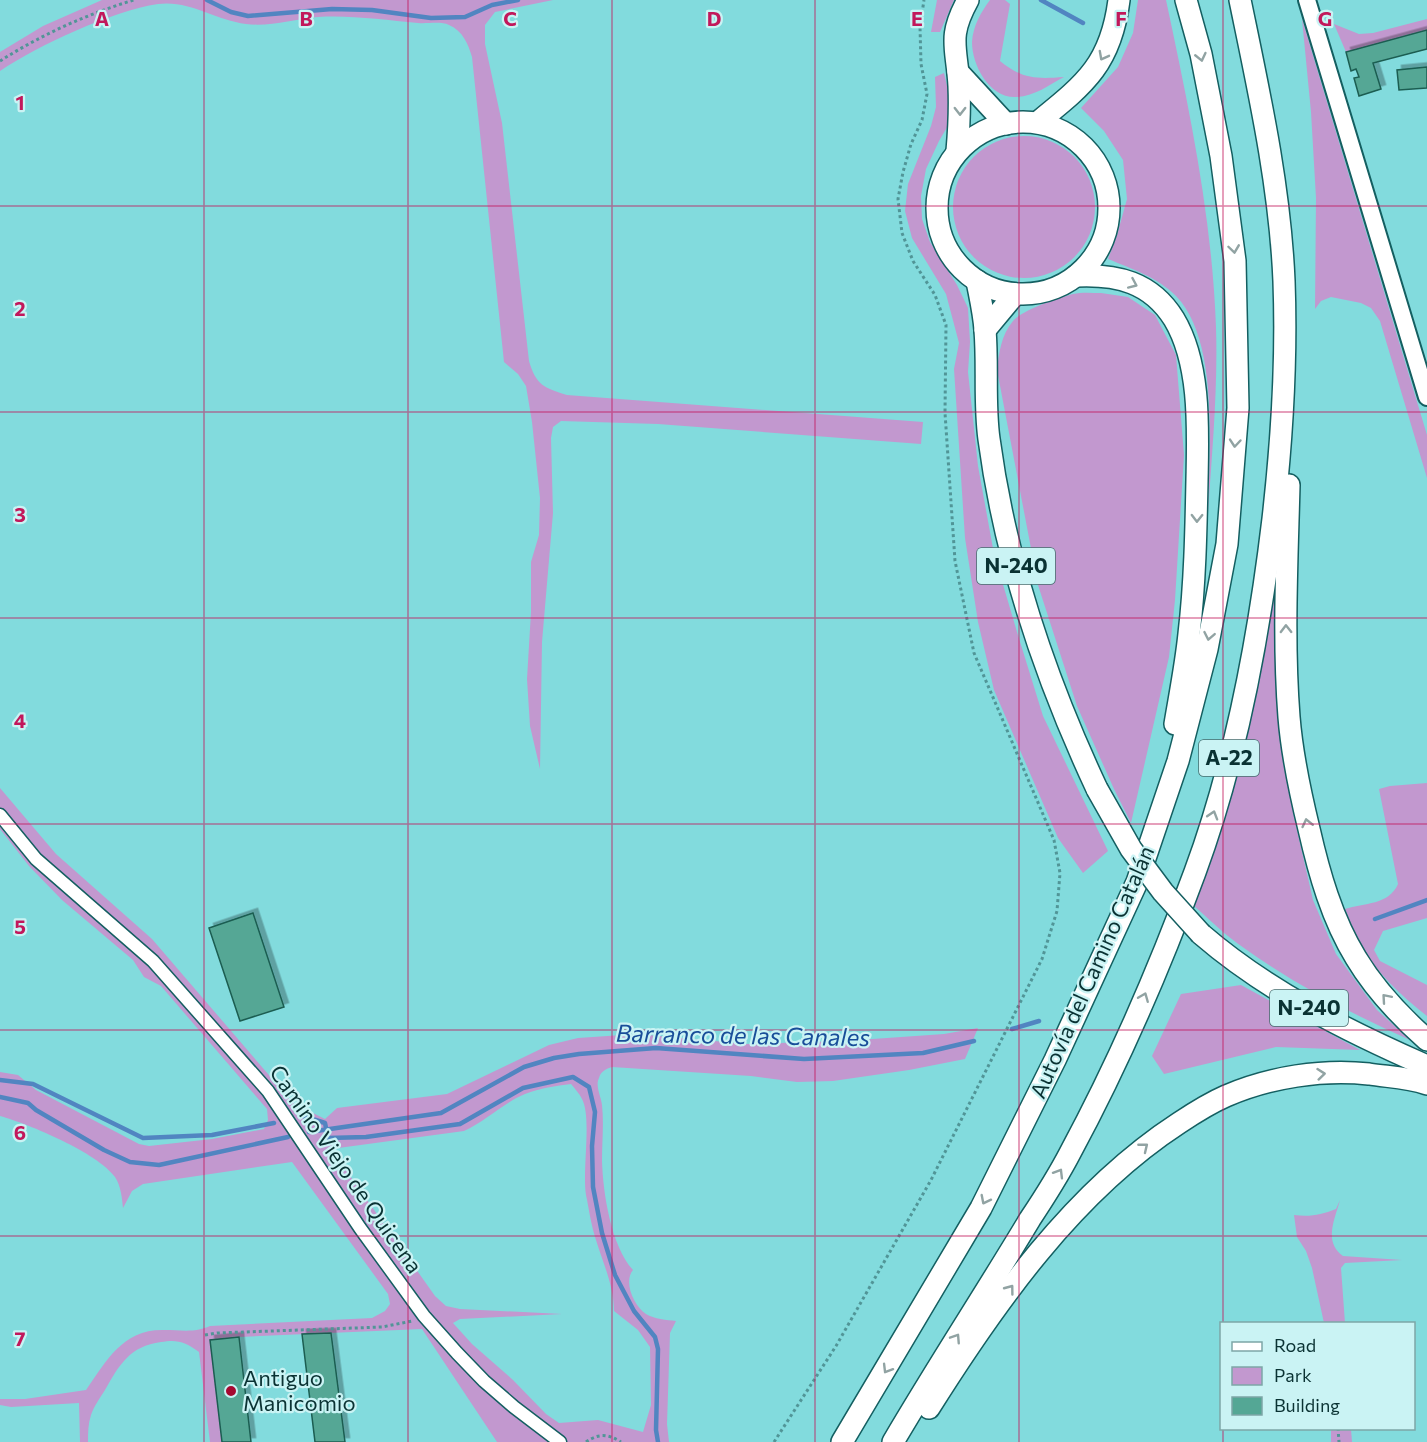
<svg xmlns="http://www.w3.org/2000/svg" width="1427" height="1442" viewBox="0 0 1427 1442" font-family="Commissioner,sans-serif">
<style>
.green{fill:#c298cf;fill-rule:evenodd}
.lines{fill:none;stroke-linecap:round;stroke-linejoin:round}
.stream{stroke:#5185c1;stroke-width:4.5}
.building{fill:#54a795;stroke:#1b5d51;stroke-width:1.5;filter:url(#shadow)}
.street-casing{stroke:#145f61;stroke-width:15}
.secondary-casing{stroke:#145f61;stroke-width:20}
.highway-casing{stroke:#145f61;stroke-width:24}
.path{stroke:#519597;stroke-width:3;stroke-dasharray:3 3;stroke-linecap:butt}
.street{stroke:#fff;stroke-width:12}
.secondary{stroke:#fff;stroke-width:16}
.highway{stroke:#fff;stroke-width:21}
.highway-bridge-casing{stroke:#145f61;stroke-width:24;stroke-linecap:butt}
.highway-bridge{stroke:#fff;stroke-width:21}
.oneway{stroke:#91a3a3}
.grid{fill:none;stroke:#c2185b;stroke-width:1.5;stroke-opacity:0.55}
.poi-dot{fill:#a50930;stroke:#caf3f4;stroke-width:2}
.labels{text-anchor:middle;stroke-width:4.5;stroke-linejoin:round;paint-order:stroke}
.shield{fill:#caf3f4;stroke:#446c6d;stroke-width:1.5}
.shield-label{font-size:21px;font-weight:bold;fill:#0a3233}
.street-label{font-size:22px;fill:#0a3233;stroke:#caf3f4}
.poi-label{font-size:22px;fill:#0a3233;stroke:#caf3f4;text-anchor:start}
.water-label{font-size:24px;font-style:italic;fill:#184e99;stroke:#caf3f4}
.grid-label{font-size:20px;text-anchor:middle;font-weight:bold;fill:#c2185b;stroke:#caf3f4;stroke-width:4.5;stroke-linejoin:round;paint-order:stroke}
</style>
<defs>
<filter id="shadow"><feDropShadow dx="4.5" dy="-4.5" stdDeviation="0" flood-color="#0004"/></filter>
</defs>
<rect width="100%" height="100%" fill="#82dbdd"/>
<g class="green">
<path d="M 102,0 L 553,0 L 495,12 L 485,25 L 485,44 L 502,123 L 529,361 C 536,385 544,388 567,395 L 923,422 L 921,444 L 658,424 L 561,421 L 553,427 L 551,438 L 553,513 L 542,642 L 540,769 L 530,726 L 527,679 L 531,612 L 531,562 L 539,535 L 540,498 L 532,422 L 526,386 L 518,374 L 504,362 L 472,57 C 468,44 463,31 449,25 C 441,21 427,24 418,23 C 385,20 351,15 318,17 C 294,19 270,27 246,24 C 215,20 190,0 158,4 C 112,11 39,45 0,71 L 0,52 L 43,26 Z"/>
<path d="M 937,0 L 954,0 L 940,32 L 931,32 Z"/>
<path d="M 990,0 L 1005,0 L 1010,4 L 1000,61 C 1022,79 1036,79 1064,77 C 1049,85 1035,96 1017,97 C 990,99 972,66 972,42 C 973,26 981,12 990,0 Z"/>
<path d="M 1138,0 L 1166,0 C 1189,108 1212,216 1216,327 C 1218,389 1212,452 1208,513 C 1209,454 1220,341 1176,296 C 1157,277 1132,269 1108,259 L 1117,235 L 1127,199 L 1123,160 L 1104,131 L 1081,108 L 1118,67 L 1133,33 Z"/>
<path d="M 1302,19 L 1427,435 L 1427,478 L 1380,321 L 1371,308 L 1361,303 L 1331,297 L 1321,301 L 1315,309 L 1316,198 L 1311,112 Z"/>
<path d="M 1427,19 L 1427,30 L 1346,52 L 1334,24 L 1359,34 L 1373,33 Z"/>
<path d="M 944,73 L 951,103 L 949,124 L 939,141 L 926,169 L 921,196 L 922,219 L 930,242 L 957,285 L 968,308 L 970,342 L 968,372 L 978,466 L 994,554 L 1017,632 L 1043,716 L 1108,851 L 1083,873 L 1058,838 L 994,690 L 978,622 L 965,538 L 954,369 L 959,343 L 946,294 L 912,238 L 905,211 L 908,184 L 931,126 L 936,107 L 935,77 Z"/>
<circle cx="1024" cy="207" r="71"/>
<path d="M 1101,293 L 1128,297 L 1155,315 L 1176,355 L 1184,455 L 1175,600 L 1169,657 L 1131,823 L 1114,789 L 1077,706 L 1038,585 L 997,370 C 999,353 1001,335 1013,321 C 1022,310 1058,298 1073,294 C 1082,292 1092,293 1101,293 Z"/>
<path d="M 1277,574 L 1278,700 L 1294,817 L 1313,900 L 1336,954 L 1377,1010 L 1410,1040 C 1352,1014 1296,985 1244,948 C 1226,936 1210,920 1194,906 L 1217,839 L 1247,721 Z"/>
<path d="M 1427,783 L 1427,918 L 1383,931 L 1374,950 L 1380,961 L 1427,985 L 1427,1016 C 1401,996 1376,972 1360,944 C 1354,933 1350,921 1345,909 C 1364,903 1389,905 1398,884 L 1379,789 L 1390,786 Z"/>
<path d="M 0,788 L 56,854 L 152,939 L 293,1103 L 325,1119 L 337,1108 L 447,1094 L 549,1045 L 578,1038 L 637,1034 L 747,1044 L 844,1041 L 944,1034 L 978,1028 L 965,1059 L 909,1070 L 833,1081 L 797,1082 L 751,1076 L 612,1067 C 606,1069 601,1071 599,1078 C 595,1086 601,1096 602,1105 C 604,1123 602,1142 602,1161 C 603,1193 611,1246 633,1270 C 623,1282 634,1306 646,1314 C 654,1319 667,1320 676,1321 L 670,1333 L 667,1424 L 669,1442 L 497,1442 L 422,1329 L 239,1337 L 222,1442 L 210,1442 L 199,1352 C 186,1342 177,1339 161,1342 C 130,1346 119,1365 105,1390 C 100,1398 94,1406 91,1415 C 88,1424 88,1433 88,1442 L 80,1442 L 79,1403 L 11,1407 L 0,1405 L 0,1399 L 25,1399 L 86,1390 C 107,1360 123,1329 164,1330 C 181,1330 195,1333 210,1326 L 372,1318 L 385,1311 L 390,1304 L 388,1294 L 292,1162 L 143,1184 L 132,1191 L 123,1208 C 122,1198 121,1186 115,1177 C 98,1153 29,1124 0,1116 L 0,1072 L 18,1075 L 36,1090 L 139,1144 L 149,1146 L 212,1139 L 264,1129 L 268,1120 L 267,1109 L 161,986 L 144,977 L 133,960 L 62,900 L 29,866 L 0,829 ZM 571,1084 C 575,1089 579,1093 582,1099 C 592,1118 582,1169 586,1195 C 589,1209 591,1225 596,1240 C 603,1263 614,1286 614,1311 L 638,1330 L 650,1347 L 651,1405 L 643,1432 L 598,1420 L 559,1423 L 546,1414 L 513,1380 L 472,1344 L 453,1323 L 460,1319 L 562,1314 L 460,1309 L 446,1306 L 435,1296 L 331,1149 L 464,1131 C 486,1121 503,1103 525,1094 C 540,1088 556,1086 571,1084 Z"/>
<path d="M 1241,985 L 1360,1050 L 1276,1047 L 1164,1074 L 1152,1056 L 1181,994 Z"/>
<path d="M 1340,1200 C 1335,1219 1323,1242 1343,1256 L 1402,1260 L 1345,1263 L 1341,1268 L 1345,1323 L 1324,1323 L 1312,1268 L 1306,1251 L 1297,1237 L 1294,1215 C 1310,1217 1321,1215 1336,1209 Z"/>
<path d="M 1331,1429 L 1351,1429 L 1352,1442 L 1331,1442 Z"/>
</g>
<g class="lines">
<g class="stream">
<path d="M 207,0 L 231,12 L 248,16 L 332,9 L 372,10 L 431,18 L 465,17 L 492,5 L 518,0"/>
<path d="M 1041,0 L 1083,23"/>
<path d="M 1375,919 L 1427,900"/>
<path d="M 1012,1029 L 1039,1021"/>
<path d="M 0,1080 L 33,1084 L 143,1138 L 212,1135 L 274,1123"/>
<path d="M 0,1097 L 28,1103 L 36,1110 L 104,1150 L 130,1162 L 159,1165 L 288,1137"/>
<path d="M 300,1115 L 325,1123 L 328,1138 L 366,1137 L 460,1124 L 523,1088 L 573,1077 L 589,1087 L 595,1112 L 592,1146 L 593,1187 L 602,1233 L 615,1275 L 634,1311 L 655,1337 L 658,1349 L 656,1430 L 658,1442"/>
<path d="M 309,1132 L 441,1113 L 524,1067 L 554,1058 L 579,1054 L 656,1048 L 804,1059 L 923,1053 L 974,1041"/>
</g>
</g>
<g class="building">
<path d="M 1427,30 L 1427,49 L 1373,63 L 1381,89 L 1359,96 L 1354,78 L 1359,77 L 1356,69 L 1351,71 L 1346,52 Z"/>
<path d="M 1427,67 L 1427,88 L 1399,90 L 1397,70 Z"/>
<path d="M 253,913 L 284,1007 L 240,1021 L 209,928 Z"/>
<path d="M 331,1333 L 345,1442 L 315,1442 L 302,1334 Z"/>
<path d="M 239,1337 L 251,1442 L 222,1442 L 210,1340 Z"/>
</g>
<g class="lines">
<g class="street-casing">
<path id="street" d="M 0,815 L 36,859 L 153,961 L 268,1091 L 360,1228 L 424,1316 L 457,1353 L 484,1381 L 514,1407 L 560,1442"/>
</g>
<g class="secondary-casing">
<path id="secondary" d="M 1307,0 L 1427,397"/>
</g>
<g class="highway-casing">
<g id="highway">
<path d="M 958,72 L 1006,124"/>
<circle cx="1023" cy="208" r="86"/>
<path d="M 1038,122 C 1085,84 1111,64 1119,0"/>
<path d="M 957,151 C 959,129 960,108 959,86 C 957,47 947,38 968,0"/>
<path d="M 1076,276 C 1117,274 1151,282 1174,319 C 1201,364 1198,430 1197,480 C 1196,531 1195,583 1189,634 C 1186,664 1180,694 1175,724"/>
<path d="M 977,281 C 980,297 984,314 985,330 C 988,366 984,403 989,439 C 1005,559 1046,680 1097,789"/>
<path d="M 985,330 L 1015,294"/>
<path d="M 1289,485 C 1287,562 1283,640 1289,717 C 1292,755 1300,792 1309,829 C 1319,873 1332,919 1356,958 C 1374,988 1400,1016 1427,1040"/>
<path d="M 1201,934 C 1267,991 1347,1031 1427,1066"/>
<path d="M 929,1408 C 995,1303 1073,1192 1179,1123 C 1194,1113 1210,1103 1226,1096 C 1270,1077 1322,1069 1369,1074 C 1388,1077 1408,1077 1427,1084"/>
<path d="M 842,1442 L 981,1208 L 1055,1060 L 1137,882 L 1178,761 L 1207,649 L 1227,544 L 1238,408 L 1235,261 L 1221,156 L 1201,54 L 1186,0"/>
<path d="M 893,1442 C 937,1367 985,1294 1030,1219 C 1044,1198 1058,1176 1070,1153 C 1118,1064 1160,967 1195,872 C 1236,761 1259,637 1273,519 C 1282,440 1287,361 1284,281 C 1280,186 1259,92 1240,0"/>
</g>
</g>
<g class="path">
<path d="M 0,61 C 41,35 87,14 134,0"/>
<path d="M 205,1335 L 217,1333 L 382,1327 L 412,1321"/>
<path d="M 1338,1428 L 1339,1442"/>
<path d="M 586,1442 C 599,1433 608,1434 621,1442"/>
<path d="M 774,1442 L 836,1346 L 931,1180 L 1042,959 L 1057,911 L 1060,873 L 1054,840 L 974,653 L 955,561 L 945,413 L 946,325 L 935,295 L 913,261 L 902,233 L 898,199 L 903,172 L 911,144 L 922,120 L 927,94 L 921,64 L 920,27 L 924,0"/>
</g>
<use href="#street" class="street"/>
<use href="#secondary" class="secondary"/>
<use href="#highway" class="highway"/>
<g class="highway-bridge-casing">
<path id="highway-bridge" d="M 1097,789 L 1131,849 L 1163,892 L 1201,934"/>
</g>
<use href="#highway-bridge" class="highway-bridge"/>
</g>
<defs><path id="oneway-chevron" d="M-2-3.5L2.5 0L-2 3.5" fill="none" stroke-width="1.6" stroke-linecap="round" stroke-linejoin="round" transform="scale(1.5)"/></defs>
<g class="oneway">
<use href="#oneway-chevron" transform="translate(1103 56) rotate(118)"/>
<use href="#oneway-chevron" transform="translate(1201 57) rotate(77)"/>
<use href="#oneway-chevron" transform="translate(960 111) rotate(90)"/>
<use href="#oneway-chevron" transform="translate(1234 249) rotate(82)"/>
<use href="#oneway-chevron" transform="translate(1133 284) rotate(24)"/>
<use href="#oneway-chevron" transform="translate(1235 443) rotate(95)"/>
<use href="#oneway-chevron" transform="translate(1197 518) rotate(91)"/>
<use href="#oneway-chevron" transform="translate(1286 629) rotate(-91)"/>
<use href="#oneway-chevron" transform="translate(1209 636) rotate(101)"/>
<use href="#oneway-chevron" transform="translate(1213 815) rotate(-73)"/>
<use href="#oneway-chevron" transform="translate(1307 823) rotate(-103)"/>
<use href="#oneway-chevron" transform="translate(1144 997) rotate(-68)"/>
<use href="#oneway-chevron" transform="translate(1386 998) rotate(-131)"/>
<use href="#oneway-chevron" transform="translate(1321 1074) rotate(-6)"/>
<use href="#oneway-chevron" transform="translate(1144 1147) rotate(-39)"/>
<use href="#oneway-chevron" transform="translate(1059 1173) rotate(-59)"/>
<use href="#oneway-chevron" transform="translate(985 1200) rotate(117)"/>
<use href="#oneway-chevron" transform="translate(1010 1289) rotate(-53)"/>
<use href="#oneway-chevron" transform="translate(956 1338) rotate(-57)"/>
<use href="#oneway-chevron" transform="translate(887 1369) rotate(121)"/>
</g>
<path class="grid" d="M 204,0 L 204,1442M 408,0 L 408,1442M 612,0 L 612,1442M 815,0 L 815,1442M 1019,0 L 1019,1442M 1223,0 L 1223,1324M 0,206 L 1427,206M 0,412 L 1427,412M 0,618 L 1427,618M 0,824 L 1427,824M 0,1030 L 1427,1030M 0,1236 L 1427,1236M 1223,1428 L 1223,1442"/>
<circle class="poi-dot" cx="231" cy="1391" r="6"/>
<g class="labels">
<g class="shield">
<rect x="977" y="548" width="78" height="36" rx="4.5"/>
<rect x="1199" y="740" width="60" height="36" rx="4.5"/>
<rect x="1270" y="990" width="78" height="36" rx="4.5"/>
</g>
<g class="shield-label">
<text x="1016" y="573">N-240</text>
<text x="1229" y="765">A-22</text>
<text x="1309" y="1015">N-240</text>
</g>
<g class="street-label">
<text transform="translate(1092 972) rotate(-66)" y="8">Autovía del Camino Catalán</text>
<text transform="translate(346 1169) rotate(55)" y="8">Camino Viejo de Quicena</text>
</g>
<g class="poi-label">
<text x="243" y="1386">Antiguo<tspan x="243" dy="25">Manicomio</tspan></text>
</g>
<g class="water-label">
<text transform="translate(743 1036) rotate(1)" y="8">Barranco de las Canales</text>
</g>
</g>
<g class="grid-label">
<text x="102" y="26">A</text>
<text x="306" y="26">B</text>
<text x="510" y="26">C</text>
<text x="714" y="26">D</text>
<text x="917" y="26">E</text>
<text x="1121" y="26">F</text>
<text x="1325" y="26">G</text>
<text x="20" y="110">1</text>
<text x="20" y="316">2</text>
<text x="20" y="522">3</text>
<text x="20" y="728">4</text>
<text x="20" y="934">5</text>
<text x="20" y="1140">6</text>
<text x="20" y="1346">7</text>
</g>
<rect x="1220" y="1322" width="195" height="108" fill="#caf3f4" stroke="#7da6a7" stroke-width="1.5"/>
<rect x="1232" y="1342" width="30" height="9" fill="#ffffff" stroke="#7da6a7" stroke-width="1.5"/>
<text x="1274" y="1352" font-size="18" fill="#0a3233">Road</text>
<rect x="1232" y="1367" width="30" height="18" fill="#c298cf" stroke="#7da6a7" stroke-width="1.5"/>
<text x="1274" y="1382" font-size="18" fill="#0a3233">Park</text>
<rect x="1232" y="1397" width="30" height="18" fill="#54a795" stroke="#7da6a7" stroke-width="1.5"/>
<text x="1274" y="1412" font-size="18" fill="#0a3233">Building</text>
</svg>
